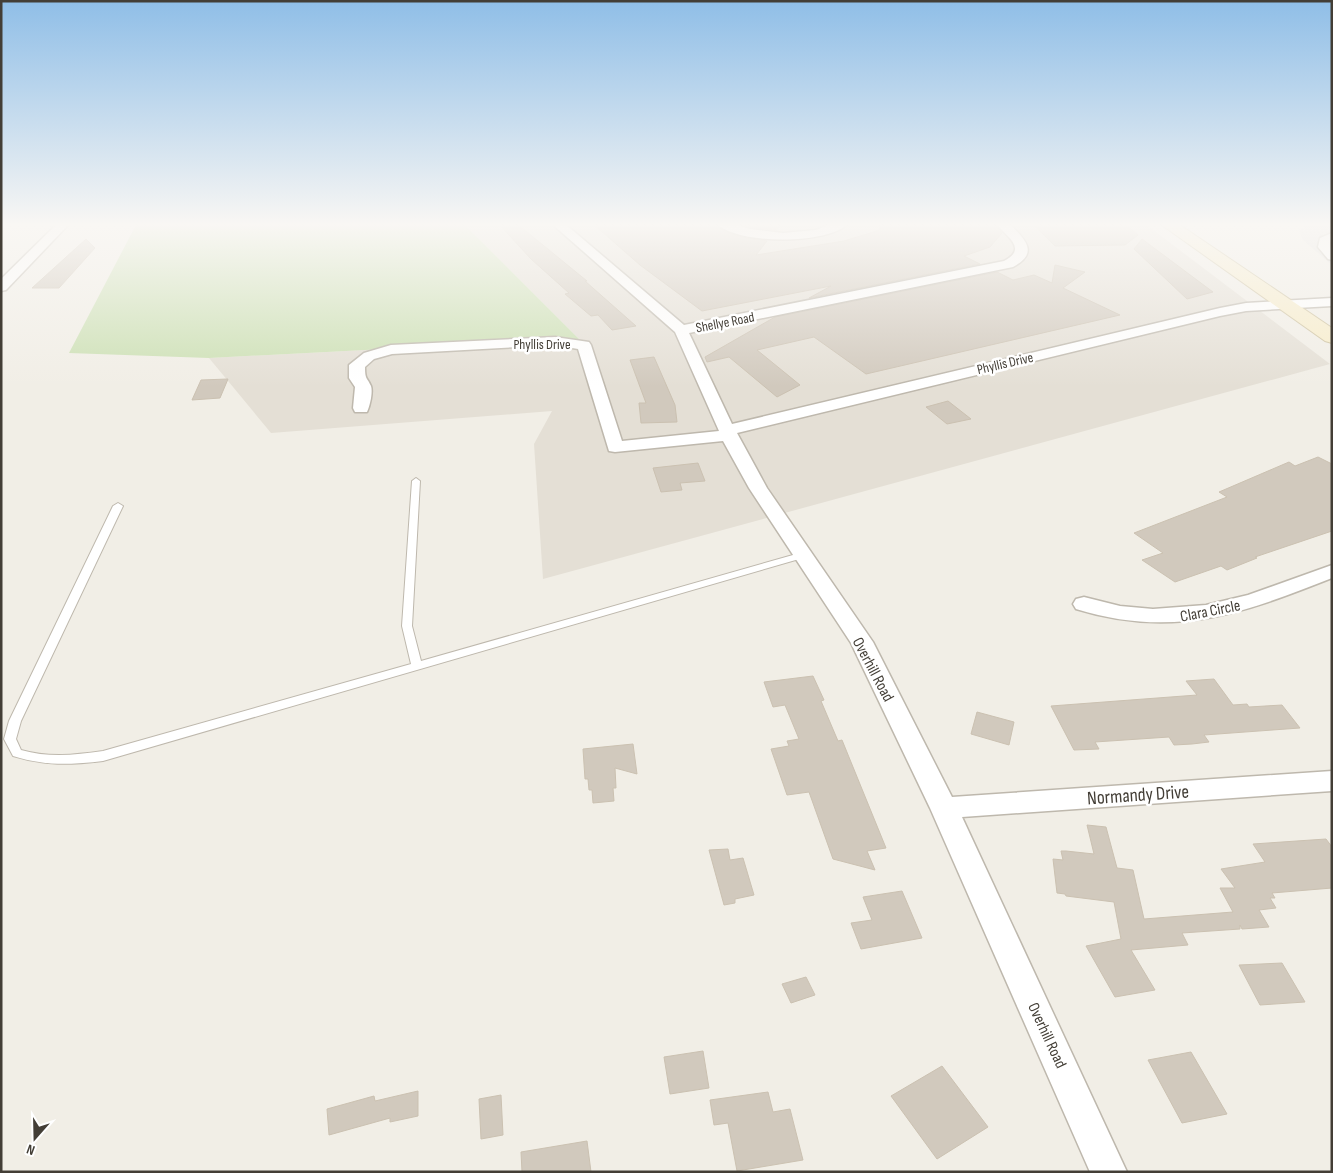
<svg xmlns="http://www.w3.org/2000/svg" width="1333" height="1173" viewBox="0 0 1333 1173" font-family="'Sofia Sans Condensed',sans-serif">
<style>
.residential{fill:#e4dfd5}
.green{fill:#cce0b4}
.parking{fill:#e2e0de}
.building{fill:#d1c9bd;stroke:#cbc1b1}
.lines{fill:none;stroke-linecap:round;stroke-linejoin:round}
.service-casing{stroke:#beb8ad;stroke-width:2}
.minor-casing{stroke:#beb8ad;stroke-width:3}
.secondary-casing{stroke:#cbbf9b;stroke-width:2}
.service{fill:#fff;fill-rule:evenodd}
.minor{fill:#fff;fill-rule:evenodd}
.secondary{fill:#f7ecc9;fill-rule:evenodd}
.labels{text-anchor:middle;stroke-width:5;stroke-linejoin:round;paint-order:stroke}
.far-street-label{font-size:14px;fill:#433e36;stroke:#fff}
.street-label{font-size:16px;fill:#433e36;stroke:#fff}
.near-street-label{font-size:19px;fill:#433e36;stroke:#fff}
</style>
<rect width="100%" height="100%" fill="#f1eee6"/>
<path class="residential" d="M 463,223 L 1144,223 L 1330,364 L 543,579 L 534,444 L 552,411 L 271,433 L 209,358 L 579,339 Z"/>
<path class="green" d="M 137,223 L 463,223 L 579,339 L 209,358 L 69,353 Z"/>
<path class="parking" d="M 1302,223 L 1332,223 L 1332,265 L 1303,240 L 1299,230 L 1306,227 Z"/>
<g class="building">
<path d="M 498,223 L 516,223 L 587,281 L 585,281 L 636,326 L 612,330 L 598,315 L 591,316 L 565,294 L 569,293 L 531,259 Z"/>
<path d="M 592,223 L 714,223 L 726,232 L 742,237 L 767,241 L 756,255 L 844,241 L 880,230 L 879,223 L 994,223 L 1002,233 L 990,247 L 964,256 L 980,264 L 809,298 L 831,286 L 702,311 L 640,265 Z"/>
<path d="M 737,223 L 782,223 L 776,230 L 750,227 Z"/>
<path d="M 1124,223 L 1138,235 L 1125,245 L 1055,246 L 1033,224 Z"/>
<path d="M 86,239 L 95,248 L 59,288 L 32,288 Z"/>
<path d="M 1142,239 L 1213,292 L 1187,299 L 1134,249 Z"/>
<path d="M 1055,265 L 1085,272 L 1063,288 L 1120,315 L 866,374 L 814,337 L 757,350 L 800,385 L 777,397 L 729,357 L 707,362 L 705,357 L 775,317 L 997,272 L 1013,280 L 1034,275 L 1052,283 Z"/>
<path d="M 654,357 L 675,405 L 677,422 L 641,423 L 639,403 L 646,403 L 630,360 Z"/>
<path d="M 228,379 L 220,398 L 192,400 L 201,380 Z"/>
<path d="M 948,401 L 971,419 L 947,424 L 926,407 Z"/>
<path d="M 1318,457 L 1332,464 L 1332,531 L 1255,557 L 1257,558 L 1227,570 L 1221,566 L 1175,582 L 1142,560 L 1163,553 L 1134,533 L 1227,497 L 1219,492 L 1289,462 L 1295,466 Z"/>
<path d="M 698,463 L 705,481 L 680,483 L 682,490 L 661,492 L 653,468 Z"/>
<path d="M 813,676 L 824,700 L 821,701 L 838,741 L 842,740 L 886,848 L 867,851 L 875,870 L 833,859 L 809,792 L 787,795 L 771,749 L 789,746 L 787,741 L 799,739 L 785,705 L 773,707 L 764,682 Z"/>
<path d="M 1214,679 L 1233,705 L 1247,704 L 1249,707 L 1282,705 L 1300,728 L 1204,735 L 1209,742 L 1192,744 L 1174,745 L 1169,737 L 1095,742 L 1099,749 L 1074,750 L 1051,706 L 1197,695 L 1186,681 Z"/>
<path d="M 977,712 L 1014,722 L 1009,745 L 971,734 Z"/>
<path d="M 633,744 L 637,774 L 615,768 L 616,788 L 613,788 L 614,801 L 593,803 L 592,790 L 589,790 L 588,779 L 585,779 L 583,749 Z"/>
<path d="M 1087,825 L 1106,827 L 1117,868 L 1133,870 L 1144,919 L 1233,912 L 1220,888 L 1235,888 L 1221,869 L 1265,862 L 1253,844 L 1326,839 L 1332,847 L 1332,888 L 1272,893 L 1275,898 L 1270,898 L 1276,908 L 1259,910 L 1269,927 L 1242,929 L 1240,925 L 1240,929 L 1182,933 L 1188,945 L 1131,950 L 1155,990 L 1115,997 L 1086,946 L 1121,939 L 1114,902 L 1066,896 L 1065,894 L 1057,893 L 1053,859 L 1063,860 L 1061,851 L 1066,851 L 1094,854 Z"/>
<path d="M 728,849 L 730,860 L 743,858 L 754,895 L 735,899 L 735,903 L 724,905 L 709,850 Z"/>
<path d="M 902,891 L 922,938 L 861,949 L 851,923 L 872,920 L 863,897 Z"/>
<path d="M 1282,963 L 1305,1002 L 1260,1005 L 1239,965 Z"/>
<path d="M 806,977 L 815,995 L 791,1003 L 782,984 Z"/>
<path d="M 703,1051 L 709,1088 L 670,1094 L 664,1057 Z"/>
<path d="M 1191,1052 L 1227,1114 L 1182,1123 L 1148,1060 Z"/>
<path d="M 942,1066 L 988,1127 L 937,1159 L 891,1096 Z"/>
<path d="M 418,1091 L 418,1116 L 390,1122 L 390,1118 L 329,1135 L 327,1109 L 374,1096 L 375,1101 Z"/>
<path d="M 768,1092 L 773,1112 L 790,1109 L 803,1160 L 737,1171 L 728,1123 L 714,1125 L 710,1100 Z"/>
<path d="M 501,1095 L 503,1135 L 481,1139 L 479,1099 Z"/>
<path d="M 587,1141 L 591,1172 L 522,1172 L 521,1152 Z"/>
</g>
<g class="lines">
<g class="service-casing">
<path id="service" d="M 416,478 L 420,481 L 412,626 L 421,661 L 800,553 L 806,553 L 808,555 L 806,557 L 103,761 C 70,765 45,766 13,756 L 4,739 L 9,721 L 113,506 L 118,503 L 123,506 L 21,721 L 16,739 L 21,750 C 49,758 75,755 103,751 L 411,664 L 402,626 L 412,481 Z"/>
</g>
<g class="minor-casing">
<g id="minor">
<path d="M 58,223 L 70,223 L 6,290 L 1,291 L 1,279 Z"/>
<path d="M 551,223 L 564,223 L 684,325 L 1004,261 C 1029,248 1005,236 996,223 L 1009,223 C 1023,238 1041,252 1013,267 L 689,333 L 732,424 L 1220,308 L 1246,303 L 1332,298 L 1332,306 L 1246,311 L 1220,316 L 737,433 L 767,488 L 873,642 L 952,797 L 1332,771 L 1332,791 L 962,817 L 1127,1172 L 1090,1172 L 930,808 L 851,643 L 749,488 L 723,441 L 615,452 L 609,451 L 578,349 L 555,345 L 392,354 L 374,359 L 365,367 C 365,380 367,377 371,386 C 373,392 370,406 367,412 L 355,412 L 353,408 L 355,387 L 349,378 L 349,365 L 364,353 L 391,345 L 555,337 L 589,342 L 591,345 L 622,441 L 719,431 L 675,332 Z"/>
<path d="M 716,223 L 731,223 L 750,229 L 783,233 L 816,230 L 834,223 L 849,223 C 829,245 736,245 716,223 Z"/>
<path d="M 1332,233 L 1330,243 L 1332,260 L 1328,259 L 1318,247 L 1320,238 Z"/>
<path d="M 1332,565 L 1332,578 C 1241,614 1173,639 1076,609 L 1073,604 L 1076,599 L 1084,597 L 1120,606 L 1153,609 L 1206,605 L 1248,595 Z"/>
</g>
</g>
<g class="secondary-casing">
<path id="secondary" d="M 1159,223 L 1177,223 L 1332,328 L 1332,343 L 1325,341 Z"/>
</g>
<use href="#service" class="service"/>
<use href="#minor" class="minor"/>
<use href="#secondary" class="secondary"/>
</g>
<linearGradient id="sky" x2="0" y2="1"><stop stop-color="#8fbee7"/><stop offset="0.58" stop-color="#f9f7f4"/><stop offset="1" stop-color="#f9f7f4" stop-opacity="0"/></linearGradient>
<rect width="1333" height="387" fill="url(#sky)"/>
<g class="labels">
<g class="far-street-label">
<text transform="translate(725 322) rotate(-11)" y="5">Shellye Road</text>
<text x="542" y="349">Phyllis Drive</text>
<text transform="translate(1005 363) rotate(-13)" y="5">Phyllis Drive</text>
</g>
<g class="street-label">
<text transform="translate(1210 610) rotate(-11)" y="6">Clara Circle</text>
<text transform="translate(874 669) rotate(62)" y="6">Overhill Road</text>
<text transform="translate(1048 1035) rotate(65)" y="6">Overhill Road</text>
</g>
<g class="near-street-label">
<text transform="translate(1138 794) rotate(-4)" y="7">Normandy Drive</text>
</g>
</g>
<rect width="1333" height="1173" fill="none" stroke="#433e36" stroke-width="5"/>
<g transform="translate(35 1138) rotate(200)" stroke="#ffffff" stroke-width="4" paint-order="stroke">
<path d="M0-4L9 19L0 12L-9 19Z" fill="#433e36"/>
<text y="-8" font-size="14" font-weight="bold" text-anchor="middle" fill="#433e36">N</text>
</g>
</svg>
